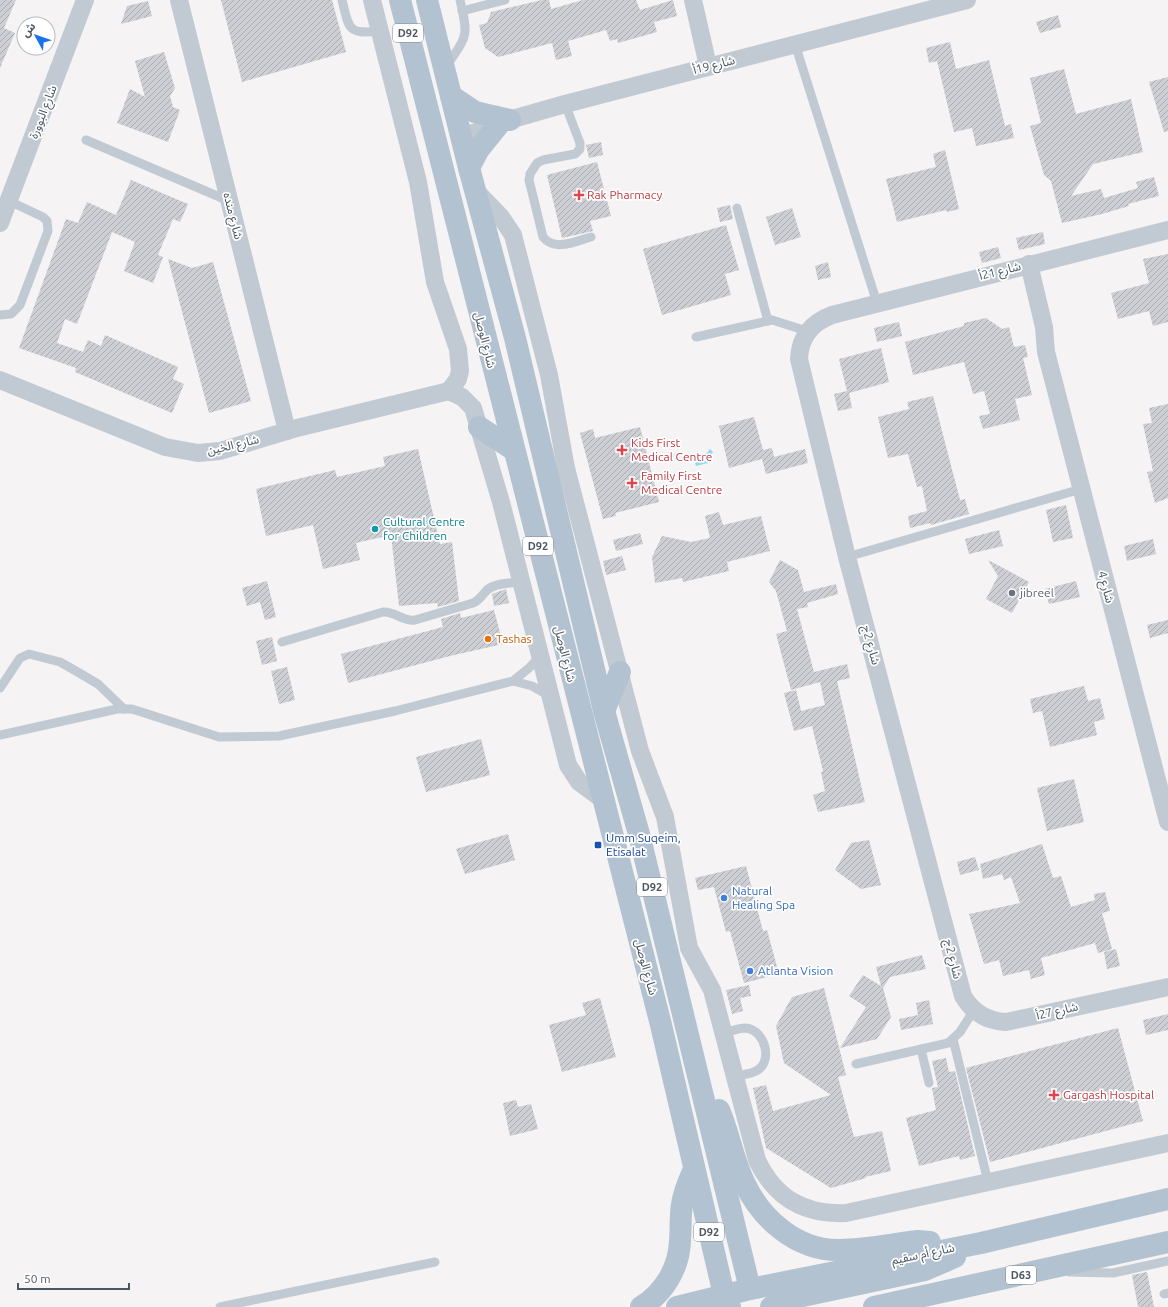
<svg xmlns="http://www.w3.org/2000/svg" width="1168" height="1307" viewBox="0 0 1168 1307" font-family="Ubuntu,'Noto Sans Arabic',sans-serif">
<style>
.water{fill:#90daee}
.building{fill:url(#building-hatch)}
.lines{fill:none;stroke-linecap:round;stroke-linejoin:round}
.service{stroke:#c1cad2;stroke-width:9}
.minor{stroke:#c1cad2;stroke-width:18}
.primary{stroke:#b3c2d1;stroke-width:22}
.health-dot{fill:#e0444e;stroke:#fff;stroke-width:1.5}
.culture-dot{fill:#0f9aa8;stroke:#fff;stroke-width:1.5}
.worship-dot{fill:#6b7280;stroke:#fff;stroke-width:1.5}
.food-dot{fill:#e8710a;stroke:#fff;stroke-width:1.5}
.transit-dot{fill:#1a4fb4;stroke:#fff;stroke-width:1.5}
.shop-dot{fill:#3f7fe0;stroke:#fff;stroke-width:1.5}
.labels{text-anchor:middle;stroke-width:3.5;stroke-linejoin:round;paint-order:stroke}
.shield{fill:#fff;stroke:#808990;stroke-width:1}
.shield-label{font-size:11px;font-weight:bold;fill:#4a5661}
.street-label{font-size:12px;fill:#4a5661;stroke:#fff}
.health-label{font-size:12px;fill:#be3a42;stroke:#fff;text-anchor:start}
.culture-label{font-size:12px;fill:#0d838f;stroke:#fff;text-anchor:start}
.worship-label{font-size:12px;fill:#5b616d;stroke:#fff;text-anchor:start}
.food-label{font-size:12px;fill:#c56008;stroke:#fff;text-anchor:start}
.transit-label{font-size:12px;fill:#164399;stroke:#fff;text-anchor:start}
.shop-label{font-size:12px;fill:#366cbe;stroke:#fff;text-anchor:start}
</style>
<defs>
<pattern id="building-hatch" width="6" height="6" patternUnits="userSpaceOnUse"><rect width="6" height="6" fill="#cdcfd5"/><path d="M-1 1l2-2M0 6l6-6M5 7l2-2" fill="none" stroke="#a8abb0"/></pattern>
</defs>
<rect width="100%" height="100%" fill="#f5f3f3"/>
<path class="water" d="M 710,449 L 713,452 L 711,455 L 712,462 L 696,466 L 693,457 L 707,453 Z"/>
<g class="building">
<path d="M 0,0 L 16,0 L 4,28 L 15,33 L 0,68 Z"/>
<path d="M 221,0 L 332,0 L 346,52 L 242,82 Z"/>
<path d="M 542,0 L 549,0 L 551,9 L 583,0 L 636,0 L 640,10 L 673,0 L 677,16 L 654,22 L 657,32 L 618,43 L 617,39 L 610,41 L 606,30 L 568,41 L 572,56 L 556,60 L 552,43 L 498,57 L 485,48 L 479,25 L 487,23 L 491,12 Z"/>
<path d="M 148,1 L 152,16 L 121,24 L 127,6 Z"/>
<path d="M 1058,15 L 1061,27 L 1040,33 L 1036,22 Z"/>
<path d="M 950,42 L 956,69 L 989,60 L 1005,126 L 1011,124 L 1014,138 L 976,146 L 972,128 L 954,132 L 937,61 L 929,63 L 926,48 Z"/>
<path d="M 164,52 L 175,88 L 170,96 L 173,107 L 180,110 L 168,142 L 117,123 L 130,89 L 145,97 L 135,61 Z"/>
<path d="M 1064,69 L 1076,114 L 1131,99 L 1143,152 L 1093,164 L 1071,196 L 1101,189 L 1104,198 L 1138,188 L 1136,182 L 1154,177 L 1159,196 L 1128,204 L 1129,206 L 1102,214 L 1062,223 L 1051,181 L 1044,175 L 1030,126 L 1041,123 L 1030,78 Z"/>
<path d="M 1168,77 L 1168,131 L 1164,132 L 1149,82 Z"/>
<path d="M 601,142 L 603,155 L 589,158 L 586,145 Z"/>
<path d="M 945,150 L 959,209 L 947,212 L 946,210 L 897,222 L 886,179 L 936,167 L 933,154 Z"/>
<path d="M 597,162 L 611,216 L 590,221 L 593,231 L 562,238 L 547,175 Z"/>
<path d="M 131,180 L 188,204 L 180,222 L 173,219 L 158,255 L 163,257 L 153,283 L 124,271 L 135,242 L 112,232 L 77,324 L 65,319 L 57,343 L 83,352 L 88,340 L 101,346 L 105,335 L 178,367 L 173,379 L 184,384 L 172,413 L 75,372 L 76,368 L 19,348 L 66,219 L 78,223 L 87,202 L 116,215 Z"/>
<path d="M 730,205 L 733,219 L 720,222 L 717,208 Z"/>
<path d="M 792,208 L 801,237 L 775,245 L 766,217 Z"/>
<path d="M 726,225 L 739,270 L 725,274 L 731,295 L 662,315 L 643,249 Z"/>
<path d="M 1043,232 L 1045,244 L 1019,250 L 1016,238 Z"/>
<path d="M 998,247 L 1001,258 L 982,263 L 979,252 Z"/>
<path d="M 1168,254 L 1168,322 L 1153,326 L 1149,311 L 1118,319 L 1111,293 L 1149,283 L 1143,259 Z"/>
<path d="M 168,259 L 192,268 L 213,262 L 251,401 L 209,413 Z"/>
<path d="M 828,262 L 831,277 L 818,280 L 815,266 Z"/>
<path d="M 986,318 L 1002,329 L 1009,327 L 1014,347 L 1025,345 L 1028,357 L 1023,358 L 1032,395 L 1015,399 L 1020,420 L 983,429 L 979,416 L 990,414 L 984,391 L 973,394 L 964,362 L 913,375 L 905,342 L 964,326 L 964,323 Z"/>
<path d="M 899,322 L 902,336 L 877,342 L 874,328 Z"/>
<path d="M 881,348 L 889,382 L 849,393 L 852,408 L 838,411 L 834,394 L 847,391 L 839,359 Z"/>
<path d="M 933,396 L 960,500 L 965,499 L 969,514 L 931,525 L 930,523 L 910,528 L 908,516 L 927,511 L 922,486 L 917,487 L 908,454 L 888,458 L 878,417 L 909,409 L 907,402 Z"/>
<path d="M 1168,404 L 1168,498 L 1155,503 L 1147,472 L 1153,471 L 1143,424 L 1152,423 L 1149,408 Z"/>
<path d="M 754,417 L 763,450 L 772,448 L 774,457 L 805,449 L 808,463 L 766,474 L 762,459 L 729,468 L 719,426 Z"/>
<path d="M 640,427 L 659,502 L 615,513 L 616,516 L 603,519 L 580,433 L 593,429 L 595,438 Z"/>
<path d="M 418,449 L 440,544 L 452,542 L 459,601 L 438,607 L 437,603 L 399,606 L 391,535 L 356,543 L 360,560 L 323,569 L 313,525 L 266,536 L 256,489 L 335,470 L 337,477 L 385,466 L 383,457 Z"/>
<path d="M 1066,505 L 1073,538 L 1053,542 L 1046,510 Z"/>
<path d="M 719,512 L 723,525 L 761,516 L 770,551 L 727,562 L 729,571 L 683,582 L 682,578 L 655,583 L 652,557 L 662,536 L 691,542 L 710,538 L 705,516 Z"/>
<path d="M 999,530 L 1003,546 L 969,554 L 965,539 Z"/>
<path d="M 640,533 L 643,544 L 616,551 L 613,540 Z"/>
<path d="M 1153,539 L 1156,554 L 1127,561 L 1124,546 Z"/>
<path d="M 622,556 L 626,570 L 606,575 L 603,561 Z"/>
<path d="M 780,560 L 798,570 L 804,592 L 836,584 L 838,594 L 807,603 L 808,607 L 797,609 L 814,672 L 847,664 L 850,678 L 837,681 L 865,802 L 818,812 L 813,795 L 825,791 L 821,772 L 823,771 L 812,726 L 794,731 L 784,693 L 796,690 L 801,711 L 825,705 L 820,682 L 791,690 L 776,634 L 787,631 L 776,591 L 769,582 Z"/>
<path d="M 988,560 L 1029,582 L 1012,613 L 986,599 L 998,576 Z"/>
<path d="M 267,581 L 276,617 L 265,620 L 260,602 L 247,606 L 242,588 Z"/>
<path d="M 1076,581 L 1080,597 L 1049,604 L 1045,589 Z"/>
<path d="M 506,589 L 509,603 L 494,606 L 492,594 Z"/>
<path d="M 494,610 L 503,644 L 450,656 L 348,683 L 341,654 L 443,627 L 441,619 L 460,613 L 461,618 Z"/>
<path d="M 1168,620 L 1168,633 L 1150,638 L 1147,625 Z"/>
<path d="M 272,637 L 277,661 L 262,665 L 256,641 Z"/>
<path d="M 287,667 L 295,700 L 279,704 L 271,671 Z"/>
<path d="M 1084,686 L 1088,701 L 1100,698 L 1105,719 L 1094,722 L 1097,735 L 1050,747 L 1042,711 L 1033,713 L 1030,699 Z"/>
<path d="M 481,739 L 490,775 L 426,792 L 416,757 Z"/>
<path d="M 1074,779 L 1084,822 L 1047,831 L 1037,788 Z"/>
<path d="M 508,834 L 515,860 L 465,874 L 456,849 Z"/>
<path d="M 869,840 L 881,885 L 861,889 L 835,870 L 851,843 Z"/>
<path d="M 1042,844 L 1053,878 L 1061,876 L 1071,907 L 1095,900 L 1094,894 L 1105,892 L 1110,911 L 1102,913 L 1112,949 L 1098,953 L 1095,943 L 1041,958 L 1045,975 L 1031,979 L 1029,970 L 1003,976 L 999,960 L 984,964 L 969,914 L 1020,903 L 1011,877 L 1004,880 L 1002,874 L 983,879 L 980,864 Z"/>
<path d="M 975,857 L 979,870 L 960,875 L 957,862 Z"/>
<path d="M 746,866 L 763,931 L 767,930 L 779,974 L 744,983 L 730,931 L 726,932 L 714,887 L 698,890 L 695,878 Z"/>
<path d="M 1116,949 L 1120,966 L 1107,969 L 1104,952 Z"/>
<path d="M 922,955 L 926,969 L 890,977 L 883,988 L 891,1017 L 877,1039 L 840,1048 L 866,1007 L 849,996 L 863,975 L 881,986 L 876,967 Z"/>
<path d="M 749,985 L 751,996 L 740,998 L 743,1011 L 732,1014 L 726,990 Z"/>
<path d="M 824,988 L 846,1075 L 838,1077 L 854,1137 L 882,1131 L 891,1171 L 865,1177 L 866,1178 L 831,1188 L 766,1148 L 753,1088 L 766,1085 L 773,1111 L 831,1095 L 784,1063 L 776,1026 L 792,997 Z"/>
<path d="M 600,998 L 616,1057 L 562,1072 L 549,1025 L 586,1015 L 582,1003 Z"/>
<path d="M 929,1000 L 933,1024 L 901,1030 L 899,1019 L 918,1015 L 916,1003 Z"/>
<path d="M 1168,1014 L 1168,1030 L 1146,1035 L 1143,1020 Z"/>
<path d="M 1118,1028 L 1143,1121 L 990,1162 L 966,1068 Z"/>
<path d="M 946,1058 L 949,1072 L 955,1071 L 975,1156 L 960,1160 L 959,1156 L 919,1166 L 906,1118 L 936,1110 L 932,1088 L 938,1087 L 932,1061 Z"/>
<path d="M 516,1100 L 518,1107 L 531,1104 L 538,1129 L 510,1136 L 503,1103 Z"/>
<path d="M 1147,1272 L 1154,1307 L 1138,1307 L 1132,1275 Z"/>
</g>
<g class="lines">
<g class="service">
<path d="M 342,0 C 349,28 347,35 379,31"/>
<path d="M 462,11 L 505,0"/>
<path d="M 795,44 L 877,303"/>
<path d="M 446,67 C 467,35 469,38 460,0"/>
<path d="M 565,104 L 580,143 L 580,149 L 575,154 L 543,160 L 537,163 L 530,174 L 529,180 L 543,237 C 555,252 576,241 591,237"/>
<path d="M 86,140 L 229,201"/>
<path d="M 737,208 L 768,321"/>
<path d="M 0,315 L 11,314 L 20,305 L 48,231 L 47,221 L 43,217 L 9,201"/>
<path d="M 696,337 L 772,320 L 807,331"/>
<path d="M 847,557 L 1081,489"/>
<path d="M 282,642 L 383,612 C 395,611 403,622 415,620 L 473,603 C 480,600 482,595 487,590 C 495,583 510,583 520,582"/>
<path d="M 513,681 L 532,686 L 550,696"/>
<path d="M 0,688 L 20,658 L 29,654 L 60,662 L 69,667 L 98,684 L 124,709"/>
<path d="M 0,735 L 117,709 L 132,709 L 219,737 L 279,736 L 395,711 L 513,681 L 529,668 L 541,655"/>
<path d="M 723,1033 C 730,1032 738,1028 745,1028 C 765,1029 774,1062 756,1071 C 750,1074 741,1075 735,1077"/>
<path d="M 953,1039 L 988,1182"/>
<path d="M 921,1049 L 929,1083"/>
<path d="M 856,1064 L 948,1043 L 960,1032 L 974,1010"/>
<path d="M 1069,1272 L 1113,1273 L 1168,1261"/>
<path d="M 1164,1294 L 1168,1293"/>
<path d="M 220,1307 L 435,1262"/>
</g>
<g class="minor">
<path d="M 179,0 L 287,431"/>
<path d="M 372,0 L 418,182 L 435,282 L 458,349 L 460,371 L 458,379 L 449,391"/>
<path d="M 693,0 L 708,66"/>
<path d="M 462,137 L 516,118 L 565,104 L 967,0"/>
<path d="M 475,190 L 501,217 L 513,235 L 549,375 L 566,468 L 640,751 L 665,817 L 689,948 L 712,990 L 757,1160 C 775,1198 804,1215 846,1213 L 1168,1143"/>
<path d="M 0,223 L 85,0"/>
<path d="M 1168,230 L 832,315 C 811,323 800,337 799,359 L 847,557 L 963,996 C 973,1013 987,1021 1006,1022 L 1168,987"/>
<path d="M 1029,264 L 1044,327 L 1046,352 L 1168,822"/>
<path d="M 0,380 L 165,447 L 198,453 L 220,451 L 297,428 L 449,391"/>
<path d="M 449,391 L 462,397 L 473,408 L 501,502 L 568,765 L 579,782 L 602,799"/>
</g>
<g class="primary">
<path d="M 400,0 L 661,1025 L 724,1295 L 730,1307"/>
<path d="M 427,0 L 469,168 L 515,338 L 604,711 L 639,834 L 750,1289"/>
<path d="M 451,96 L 475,112 L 510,120"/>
<path d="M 469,168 L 479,149 L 500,123"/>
<path d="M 479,427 L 514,450"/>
<path d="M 604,711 L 620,672"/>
<path d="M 719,1110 C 729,1133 733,1159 744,1182 C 761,1219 797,1251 840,1250 C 865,1250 893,1244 918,1241 L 930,1242"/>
<path d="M 641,1307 C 664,1293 679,1268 680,1241 C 681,1228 680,1216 682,1204 C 684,1191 689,1180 694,1169"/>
<path d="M 677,1307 L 750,1289 L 981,1243 L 1168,1199"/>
<path d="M 771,1307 L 779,1301 L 925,1270 L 955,1257"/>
<path d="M 874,1307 L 1168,1242"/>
</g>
</g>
<g class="health-dot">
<path d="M577 189h4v4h4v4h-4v4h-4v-4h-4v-4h4z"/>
<path d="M620 444h4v4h4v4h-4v4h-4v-4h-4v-4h4z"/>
<path d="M630 477h4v4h4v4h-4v4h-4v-4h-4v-4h4z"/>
<path d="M1052 1089h4v4h4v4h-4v4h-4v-4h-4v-4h4z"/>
</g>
<circle class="culture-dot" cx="375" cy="529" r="4"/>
<circle class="worship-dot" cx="1012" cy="593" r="4"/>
<circle class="food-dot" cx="488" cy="639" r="4"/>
<rect class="transit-dot" x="594" y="841" width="8" height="8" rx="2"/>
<g class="shop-dot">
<circle cx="724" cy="898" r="4"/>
<circle cx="750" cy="971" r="4"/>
</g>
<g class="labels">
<g class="shield">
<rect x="393" y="24" width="30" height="18" rx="3"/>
<rect x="523" y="537" width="30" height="18" rx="3"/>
<rect x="637" y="878" width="30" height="18" rx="3"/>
<rect x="694" y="1223" width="30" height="18" rx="3"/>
<rect x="1006" y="1266" width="30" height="18" rx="3"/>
</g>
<g class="shield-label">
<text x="408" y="37">D92</text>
<text x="538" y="550">D92</text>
<text x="652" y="891">D92</text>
<text x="709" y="1236">D92</text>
<text x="1021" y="1279">D63</text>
</g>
<g class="street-label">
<text transform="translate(714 65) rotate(-14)" y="4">شارع 19أ</text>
<text transform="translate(43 112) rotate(-69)" y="4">شارع البوورة</text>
<text transform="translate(233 216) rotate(76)" y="4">شارع منده</text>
<text transform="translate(1000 271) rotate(-14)" y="4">شارع 21أ</text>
<text transform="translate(485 340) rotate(76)" y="4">شارع الوصل</text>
<text transform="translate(233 445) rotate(-13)" y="4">شارع الخين</text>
<text transform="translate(1106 587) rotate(75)" y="4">شارع 4</text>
<text transform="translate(871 645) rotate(75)" y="4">شارع 2ج</text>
<text transform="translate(565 654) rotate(76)" y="4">شارع الوصل</text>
<text transform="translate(953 959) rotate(76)" y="4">شارع 2ج</text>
<text transform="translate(646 967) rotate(75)" y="4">شارع الوصل</text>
<text transform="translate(1057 1011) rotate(-13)" y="4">شارع 27أ</text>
<text transform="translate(923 1254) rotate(-12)" y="4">شارع أم سقيم</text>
</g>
<g class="health-label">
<text x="587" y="199">Rak Pharmacy</text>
<text x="631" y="447">Kids First<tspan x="631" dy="14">Medical Centre</tspan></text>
<text x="641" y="480">Family First<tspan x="641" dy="14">Medical Centre</tspan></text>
<text x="1063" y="1099">Gargash Hospital</text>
</g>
<g class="culture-label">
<text x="383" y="526">Cultural Centre<tspan x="383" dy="14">for Children</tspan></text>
</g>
<g class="worship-label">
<text x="1020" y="597">jibreel</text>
</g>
<g class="food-label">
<text x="496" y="643">Tashas</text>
</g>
<g class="transit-label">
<text x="606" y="842">Umm Suqeim,<tspan x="606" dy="14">Etisalat</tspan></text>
</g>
<g class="shop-label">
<text x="732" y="895">Natural<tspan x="732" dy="14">Healing Spa</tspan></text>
<text x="758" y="975">Atlanta Vision</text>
</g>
</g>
<g transform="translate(36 36) rotate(310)"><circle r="19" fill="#ffffff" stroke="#b7bbc0"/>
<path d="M0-3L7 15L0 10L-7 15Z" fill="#1a73e8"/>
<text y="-6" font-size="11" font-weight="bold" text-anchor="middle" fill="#4a5661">ش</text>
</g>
<path d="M18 1283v6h111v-6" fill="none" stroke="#4a5661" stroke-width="2"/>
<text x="24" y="1283" font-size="12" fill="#4a5661" stroke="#ffffff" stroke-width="3" paint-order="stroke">50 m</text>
</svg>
